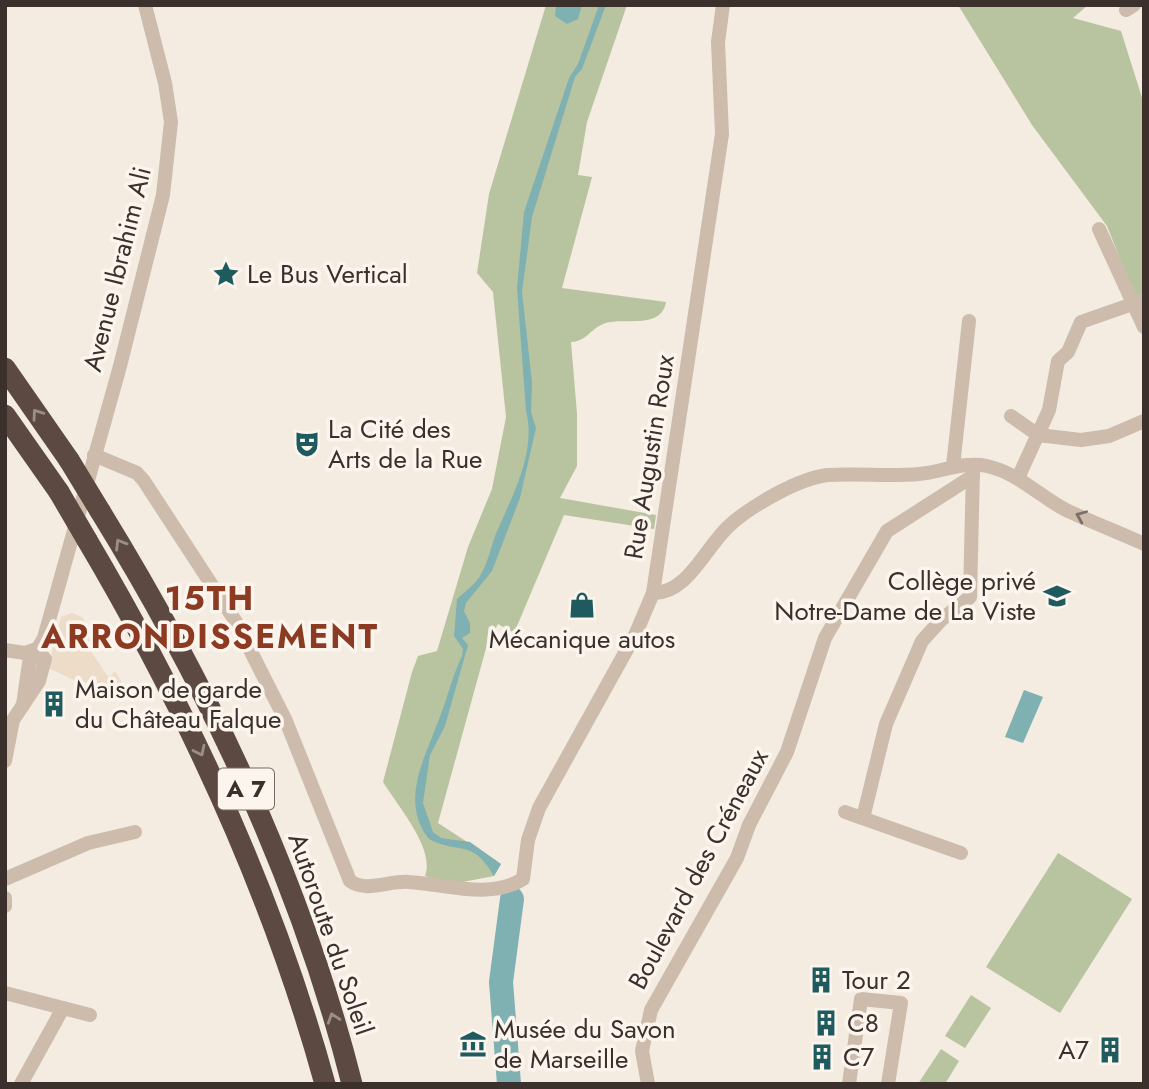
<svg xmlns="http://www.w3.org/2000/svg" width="1149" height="1089" viewBox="0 0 1149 1089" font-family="Jost,sans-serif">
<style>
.green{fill:#b8c4a0}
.plaza{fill:#ecdcc8}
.water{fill:#7fb0b2}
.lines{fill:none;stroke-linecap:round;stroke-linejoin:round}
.river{stroke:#7fb0b2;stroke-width:24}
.minor{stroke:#cdbbac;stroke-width:14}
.motorway{stroke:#5c4a42;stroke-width:21}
.motorway-bridge{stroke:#5c4a42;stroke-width:21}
.oneway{stroke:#9c8e87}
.oneway2{stroke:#7d6f65}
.labels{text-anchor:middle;stroke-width:7;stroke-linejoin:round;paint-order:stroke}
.shield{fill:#fbf5ee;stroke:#756b66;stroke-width:2}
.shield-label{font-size:24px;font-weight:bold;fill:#3b302b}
.street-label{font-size:26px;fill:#3b302b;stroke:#fbf5ee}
.poi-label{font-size:26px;fill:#3b302b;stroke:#fbf5ee;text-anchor:start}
.district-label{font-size:33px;font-weight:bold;letter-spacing:2px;fill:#8c3b22;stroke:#fbf5ee}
</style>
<rect width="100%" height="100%" fill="#f4ebe1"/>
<g class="green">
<path d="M 546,5 L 627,5 L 587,122 L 578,175 L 592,177 L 562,288 L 666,302 C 661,331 622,316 603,324 C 589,330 587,341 571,342 L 577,414 L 577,466 L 560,498 L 656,515 L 654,529 L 564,515 L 514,633 L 498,624 L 488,641 L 438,823 L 501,864 L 494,876 L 452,884 L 425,876 C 435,849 400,809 383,782 L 412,672 L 418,656 L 437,651 L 468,547 L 492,489 L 506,417 L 493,292 L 477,273 L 489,194 Z"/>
<path d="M 958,5 L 1088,5 L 1073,18 L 1121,31 L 1144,104 L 1144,297 L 1136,299 L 1107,226 L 1032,125 Z"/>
<path d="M 1058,853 L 1132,899 L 1060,1013 L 986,967 Z"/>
<path d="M 971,995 L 991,1008 L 965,1048 L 945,1036 Z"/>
<path d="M 941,1049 L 959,1061 L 945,1084 L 918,1084 Z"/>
</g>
<path class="plaza" d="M 72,613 L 82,617 L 93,635 L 87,646 L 109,678 L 115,671 L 128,693 L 74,680 L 48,668 L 61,617 Z"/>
<g class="water">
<path d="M 556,5 L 582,5 L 578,19 L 567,24 L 555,16 Z"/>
<path d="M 599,5 L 606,5 L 582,69 L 575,77 L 532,217 L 522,292 L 532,382 L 531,412 L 536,428 L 520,498 L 492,571 L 466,603 L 464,611 L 470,623 L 470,633 L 462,638 L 468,645 L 445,726 L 430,755 L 423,803 L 433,832 L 441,838 L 470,842 L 501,864 L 494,876 C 472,838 460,855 429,839 C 401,804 422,763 436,727 C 446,704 451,679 462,656 L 463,649 L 454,636 L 457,599 C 465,591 474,586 480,576 C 488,563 490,550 495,536 C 511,498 537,453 526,411 L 517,288 L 524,212 L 569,78 L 578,64 Z"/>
<path d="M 1024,690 L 1043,697 L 1023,743 L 1005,737 Z"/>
</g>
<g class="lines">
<path class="river" d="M 509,1084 L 501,982 L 512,899"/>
<g class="minor">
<path d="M 1126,10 L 1134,5"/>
<path d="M 1099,229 L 1144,327"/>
<path d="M 1011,416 L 1038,435 L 1081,440 L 1109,436 L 1144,421"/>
<path d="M 94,455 L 137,473 L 144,481 L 236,622 L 286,721 L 350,881 C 366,893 391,880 409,882 C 445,884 490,900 523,879 L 528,840 L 539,808 L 636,633 L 653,593 L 722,134 L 718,42 L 723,5"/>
<path d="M 953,466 L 969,321"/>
<path d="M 1018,478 L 1049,410 L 1058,361 L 1068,352 L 1081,322 L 1144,300"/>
<path d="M 653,593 C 688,594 706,546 730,525 C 751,506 799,478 828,475 C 858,473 889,477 919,474 C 942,472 963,461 987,466 C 1018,473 1039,496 1066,510 C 1091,522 1118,532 1144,544"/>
<path d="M 5,650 L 25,653 L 37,649"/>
<path d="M 23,705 L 29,663 L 44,638 L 120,366 L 163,195 L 171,122 L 165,83 L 145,5"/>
<path d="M 5,761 L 13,720 L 39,681 L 45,659 L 37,649"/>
<path d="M 845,812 L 961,853"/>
<path d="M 863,818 L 886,724 L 922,641 L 941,620 L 970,597 L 973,469"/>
<path d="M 5,879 L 88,843 L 135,832"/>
<path d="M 5,898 L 5,906"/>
<path d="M 5,993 L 90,1015"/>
<path d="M 21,1084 L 63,1008"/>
<path d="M 648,1084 L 642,1051 L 651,1010 L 737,858 L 749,825 L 787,752 L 825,638 L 887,531 L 973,476"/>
<path d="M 849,1084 L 861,999 L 901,1003 L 888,1084"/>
</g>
<g class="motorway">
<path d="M 5,368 L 69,460"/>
<path d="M 5,415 L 59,492"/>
<path d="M 100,511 C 209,688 301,882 352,1084"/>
<path d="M 87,540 C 188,711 272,891 325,1084"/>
</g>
<g class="motorway-bridge">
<path d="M 69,460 L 100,511"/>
<path d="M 59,492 L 87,540"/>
</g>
</g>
<defs><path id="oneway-chevron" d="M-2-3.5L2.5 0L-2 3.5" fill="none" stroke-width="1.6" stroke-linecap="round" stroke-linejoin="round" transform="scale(1.75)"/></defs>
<g class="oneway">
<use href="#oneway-chevron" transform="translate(37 414) rotate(-125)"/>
<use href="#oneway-chevron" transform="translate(120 544) rotate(-121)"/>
<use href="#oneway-chevron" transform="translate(200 751) rotate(64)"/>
<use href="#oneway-chevron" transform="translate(333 1018) rotate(-108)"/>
</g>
<use class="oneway2" href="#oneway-chevron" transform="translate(1081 516) rotate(-157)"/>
<defs>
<g id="sight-bare" transform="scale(2.1)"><path d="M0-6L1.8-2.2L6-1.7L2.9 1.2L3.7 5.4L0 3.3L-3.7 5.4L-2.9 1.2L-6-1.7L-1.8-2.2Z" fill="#1f5a5e" stroke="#fbf5ee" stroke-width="2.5" paint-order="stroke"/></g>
<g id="theatre-bare" transform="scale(2.1)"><path d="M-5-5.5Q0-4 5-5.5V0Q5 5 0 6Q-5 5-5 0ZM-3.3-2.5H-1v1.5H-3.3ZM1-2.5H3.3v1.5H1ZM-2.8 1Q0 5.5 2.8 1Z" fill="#1f5a5e" stroke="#fbf5ee" stroke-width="2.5" paint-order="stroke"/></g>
<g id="school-bare" transform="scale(2.1)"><path d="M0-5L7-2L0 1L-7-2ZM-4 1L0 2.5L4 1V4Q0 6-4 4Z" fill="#1f5a5e" stroke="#fbf5ee" stroke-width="2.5" paint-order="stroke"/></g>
<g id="shop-bare" transform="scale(2.1)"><path d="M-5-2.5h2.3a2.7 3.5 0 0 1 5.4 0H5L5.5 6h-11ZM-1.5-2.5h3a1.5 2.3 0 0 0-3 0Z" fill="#1f5a5e" stroke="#fbf5ee" stroke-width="2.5" paint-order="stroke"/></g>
<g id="building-bare" transform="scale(2.1)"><path d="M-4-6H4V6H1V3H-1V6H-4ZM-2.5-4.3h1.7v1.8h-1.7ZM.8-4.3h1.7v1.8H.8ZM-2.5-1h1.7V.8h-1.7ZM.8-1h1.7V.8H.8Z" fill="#1f5a5e" stroke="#fbf5ee" stroke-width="2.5" paint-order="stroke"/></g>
<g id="museum-bare" transform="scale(2.1)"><path d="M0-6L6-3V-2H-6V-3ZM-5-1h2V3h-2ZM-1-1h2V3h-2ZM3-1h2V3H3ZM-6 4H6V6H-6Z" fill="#1f5a5e" stroke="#fbf5ee" stroke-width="2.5" paint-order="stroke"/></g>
</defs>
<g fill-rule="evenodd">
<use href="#sight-bare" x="226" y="274"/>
<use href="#theatre-bare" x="307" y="444"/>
<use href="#school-bare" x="1057" y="596"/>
<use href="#shop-bare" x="582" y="605"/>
<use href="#building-bare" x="54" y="704"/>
<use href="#building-bare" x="821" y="980"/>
<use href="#building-bare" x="826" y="1023"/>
<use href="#museum-bare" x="473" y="1044"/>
<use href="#building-bare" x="1110" y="1050"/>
<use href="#building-bare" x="822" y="1057"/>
</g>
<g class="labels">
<rect class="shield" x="218" y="768.5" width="56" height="41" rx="5"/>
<g class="shield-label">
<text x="246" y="797">A 7</text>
</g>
<g class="street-label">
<text transform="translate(117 269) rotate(-76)" y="9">Avenue Ibrahim Ali</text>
<text transform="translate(649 457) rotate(-81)" y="9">Rue Augustin Roux</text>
<text transform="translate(698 869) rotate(-62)" y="9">Boulevard des Créneaux</text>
<text transform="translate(331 934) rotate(71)" y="9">Autoroute du Soleil</text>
</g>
<g class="poi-label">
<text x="247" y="283">Le Bus Vertical</text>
<text x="328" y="438">La Cité des<tspan x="328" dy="30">Arts de la Rue</tspan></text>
<text x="1036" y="590" text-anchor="end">Collège privé<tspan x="1036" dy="30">Notre-Dame de La Viste</tspan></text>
<text x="582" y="648" text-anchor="middle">Mécanique autos</text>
<text x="75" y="698">Maison de garde<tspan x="75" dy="30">du Château Falque</tspan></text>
<text x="842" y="989">Tour 2</text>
<text x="847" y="1032">C8</text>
<text x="494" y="1038">Musée du Savon<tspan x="494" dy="30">de Marseille</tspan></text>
<text x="1089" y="1059" text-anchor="end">A7</text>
<text x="843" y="1066">C7</text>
</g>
<g class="district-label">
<text x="210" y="610">15TH<tspan x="210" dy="38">ARRONDISSEMENT</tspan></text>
</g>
</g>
<rect width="1149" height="1089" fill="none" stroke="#3b302b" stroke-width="14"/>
</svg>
